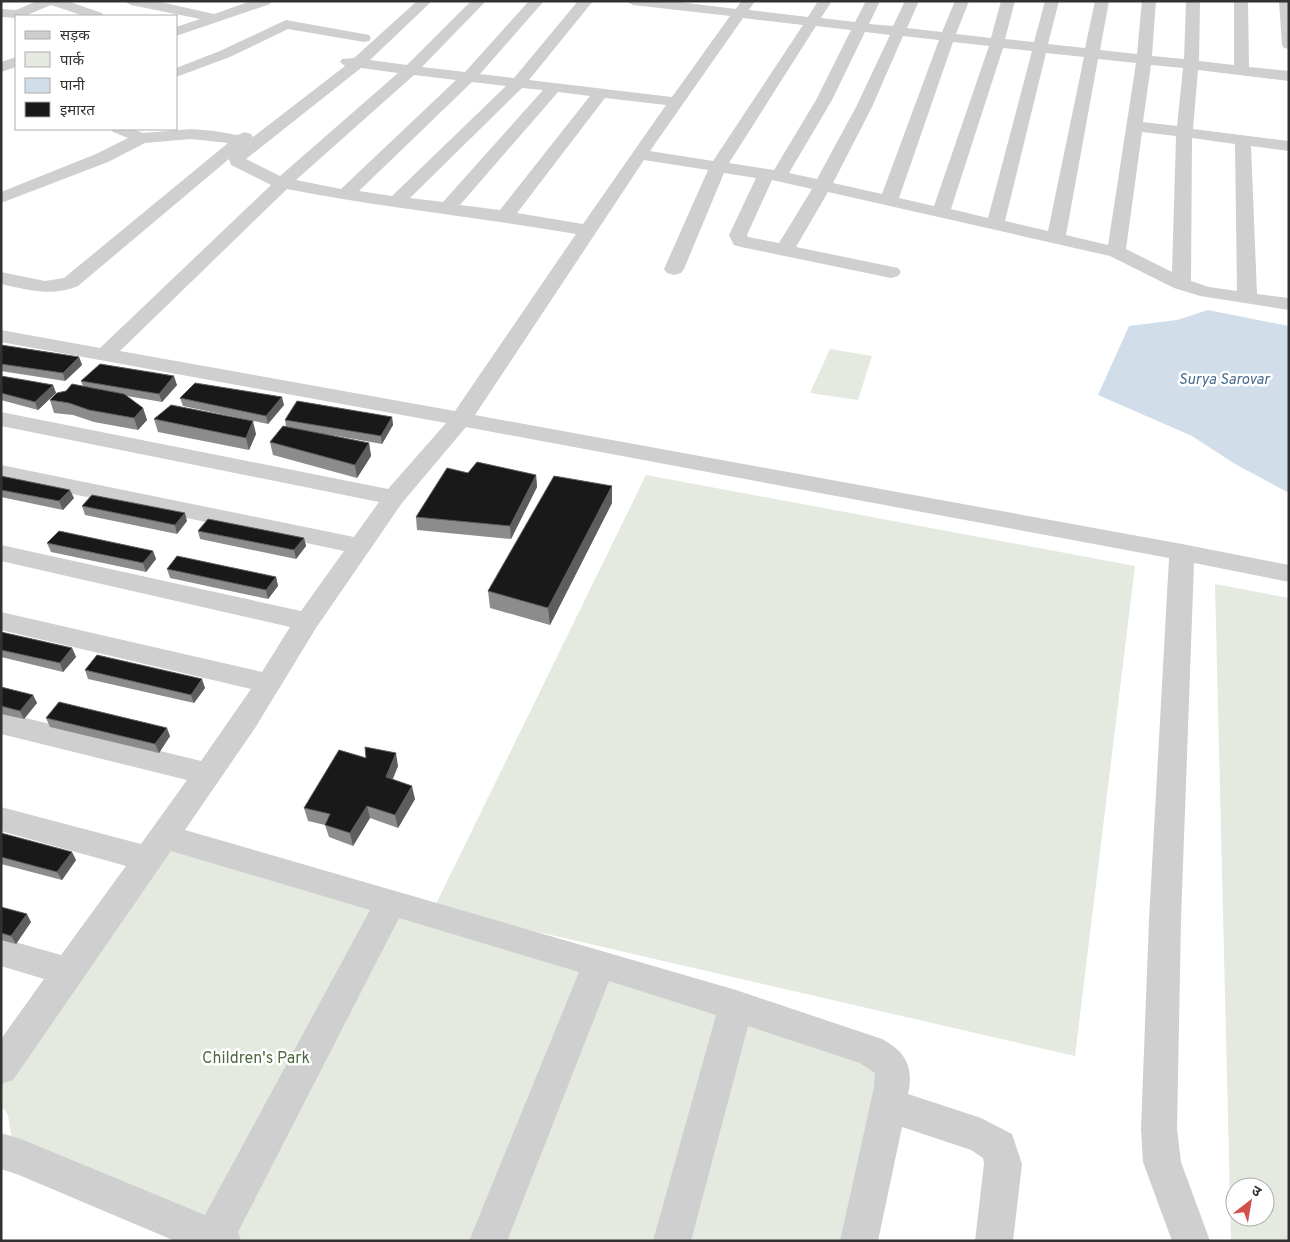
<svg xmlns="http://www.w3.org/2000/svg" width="1290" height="1242" viewBox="0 0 1290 1242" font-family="Overpass,'Noto Sans Devanagari',sans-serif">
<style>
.green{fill:#e4eadf;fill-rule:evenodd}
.water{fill:#d1deea}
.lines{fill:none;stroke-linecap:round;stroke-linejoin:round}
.minor{fill:#cfcfcf;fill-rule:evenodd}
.wall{fill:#8c8c8c}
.shaded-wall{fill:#5e5e5e}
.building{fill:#191919;stroke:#5e5e5e}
.labels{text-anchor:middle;stroke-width:5;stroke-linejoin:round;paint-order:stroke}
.water-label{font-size:15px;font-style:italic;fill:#496a8c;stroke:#fff}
.near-park-label{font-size:16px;fill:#516944;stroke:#fff}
</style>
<rect width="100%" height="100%" fill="#fff"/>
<g class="green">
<path d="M 830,349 L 872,356 L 858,400 L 810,393 Z"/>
<path d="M 646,475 L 1135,566 L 1075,1056 L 434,908 Z"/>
<path d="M 1215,584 L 1289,598 L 1289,1241 L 1231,1241 ZM 1235,1187 L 1265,1187 L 1265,1217 L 1235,1217 Z"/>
<path d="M 164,837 L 886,1059 L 853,1241 L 222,1241 L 12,1141 L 8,1115 L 1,1105 L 1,1068 Z"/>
</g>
<path class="water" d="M 1208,310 L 1289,326 L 1289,493 L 1235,464 L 1192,436 L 1098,395 L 1129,326 L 1177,320 Z"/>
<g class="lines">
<g class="minor">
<path d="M 37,1 L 67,1 L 102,13 L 104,16 L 84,16 L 51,5 L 25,16 L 16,16 L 16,18 L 1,17 L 1,9 L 16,10 Z"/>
<path d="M 124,1 L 156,1 L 214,14 L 251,1 L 272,1 L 270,4 L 176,36 L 176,27 L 200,19 L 131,5 Z"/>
<path d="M 417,1 L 432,1 L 370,60 L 407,65 L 471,1 L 486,1 L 422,67 L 465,72 L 529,1 L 544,1 L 480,74 L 514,78 L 578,1 L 593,1 L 529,80 L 672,97 L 730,16 L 633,5 L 626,1 L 671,1 L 736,9 L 741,1 L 755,1 L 749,10 L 808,17 L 818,1 L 832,1 L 821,18 L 855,22 L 866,1 L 880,1 L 869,24 L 893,26 L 905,1 L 919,1 L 907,28 L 942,32 L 955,1 L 969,1 L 956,34 L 991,38 L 1001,1 L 1015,1 L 1005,39 L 1034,42 L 1045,1 L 1059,1 L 1048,44 L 1085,48 L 1095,1 L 1109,1 L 1100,50 L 1137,54 L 1142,1 L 1156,1 L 1152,56 L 1184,59 L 1186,1 L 1200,1 L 1199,61 L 1234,65 L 1234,1 L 1248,1 L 1249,67 L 1289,71 L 1289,81 L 1198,70 L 1193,129 L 1289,141 L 1289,151 L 1251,146 L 1257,294 L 1289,298 L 1289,310 L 1200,296 L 1174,288 L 1110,256 L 828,192 L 796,247 L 898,268 L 901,272 L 898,276 L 891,278 L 741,247 L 734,245 L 729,235 L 756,178 L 724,173 L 684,269 L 681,273 L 674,275 L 667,273 L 664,269 L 708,170 L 644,160 L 475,415 L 1182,544 L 1289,565 L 1289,582 L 1194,563 L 1181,920 L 1177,1129 L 1181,1162 L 1210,1241 L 1172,1241 L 1143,1162 L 1141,1129 L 1149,920 L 1169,558 L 466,427 L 402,503 L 316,628 L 255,728 L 185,830 L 736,990 L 882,1039 C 906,1052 914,1067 908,1094 L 981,1118 L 1012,1134 L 1022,1164 L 1013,1241 L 975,1241 L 984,1164 L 983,1158 L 971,1150 L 902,1127 L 878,1241 L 840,1241 L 874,1087 L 875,1073 L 860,1063 L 748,1026 L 691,1241 L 653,1241 L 716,1015 L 609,981 L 507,1241 L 469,1241 L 579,972 L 399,918 L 238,1232 L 241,1241 L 175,1241 L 19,1175 L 1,1169 L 1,1133 L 21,1139 L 205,1215 L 370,910 L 171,851 L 13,1080 L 1,1084 L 1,1039 L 44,979 L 1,966 L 1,938 L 61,955 L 126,866 L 1,831 L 1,807 L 141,844 L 187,780 L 1,734 L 1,712 L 201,761 L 251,689 L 1,630 L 1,612 L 262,672 L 290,627 L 1,561 L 1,545 L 301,611 L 344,551 L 1,479 L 1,465 L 354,537 L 379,502 L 1,426 L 1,412 L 388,489 L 446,423 L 1,342 L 1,330 L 100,348 L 271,185 L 231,165 L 229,159 L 78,286 C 51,297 28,290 1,284 L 1,272 L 45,281 L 64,278 L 228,143 L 191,139 L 145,143 L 108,162 L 1,203 L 1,192 L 96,154 L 128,138 L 113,132 L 111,129 L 133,129 L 143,133 L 191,129 L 215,131 L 237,135 L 245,132 L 251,134 L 253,137 L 345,66 L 340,62 L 342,59 L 354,58 ZM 743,18 L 803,25 L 713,161 L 650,151 ZM 816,26 L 851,30 L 816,100 L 774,170 L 729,163 ZM 865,32 L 890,35 L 856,107 L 817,179 L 789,173 L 832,100 ZM 903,36 L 939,40 L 882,194 L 833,183 L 872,107 ZM 953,42 L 989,46 L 934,206 L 899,198 ZM 1003,48 L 1032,51 L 988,218 L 951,209 ZM 1046,53 L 1084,57 L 1048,231 L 1005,221 ZM 1098,59 L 1136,63 L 1108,245 L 1066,235 ZM 1151,65 L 1183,68 L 1177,126 L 1143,122 ZM 361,68 L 398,73 L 280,176 L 246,159 ZM 414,75 L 456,80 L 341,189 L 296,180 ZM 472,82 L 506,86 L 392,196 L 359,191 ZM 522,88 L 543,90 L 443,202 L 410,198 ZM 558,92 L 590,96 L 500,210 L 460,205 ZM 605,98 L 666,105 L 583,224 L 517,213 ZM 1142,132 L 1176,136 L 1172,272 L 1126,249 ZM 1192,138 L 1235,144 L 1237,291 L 1209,287 L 1191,281 ZM 772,180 L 812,189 L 779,243 L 748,237 L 747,235 ZM 287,189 C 383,208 479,217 576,234 L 455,411 L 120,351 Z"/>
<path d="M 1279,1 L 1289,1 L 1289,49 L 1284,48 L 1282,45 Z"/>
<path d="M 286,20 L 364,34 L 369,35 L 371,38 L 369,41 L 364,42 L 288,29 L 230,57 L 176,77 L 176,68 L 220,51 Z"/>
<path d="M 16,57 L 16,67 L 1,72 L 1,62 Z"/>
</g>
</g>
<g class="wall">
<path d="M 1,345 L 79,357 L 82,365 L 65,381 L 1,371 Z"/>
<path d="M 1,376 L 53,385 L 56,393 L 38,410 L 1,400 Z"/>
<path d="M 81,381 L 177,385 L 162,402 L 127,396 L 143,408 L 147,420 L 138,430 L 94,422 L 73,415 L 54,413 L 50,400 L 83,386 Z"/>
<path d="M 180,398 L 284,405 L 268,424 L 183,406 Z"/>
<path d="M 392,417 L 393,425 L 382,444 L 326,434 L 369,443 L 371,456 L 357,478 L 273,455 L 270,442 L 286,427 L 285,420 Z"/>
<path d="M 154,419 L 256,434 L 249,450 L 158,432 Z"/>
<path d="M 468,473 L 536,475 L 537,487 L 511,539 L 417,530 L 416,517 Z"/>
<path d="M 1,476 L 74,498 L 63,510 L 1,497 Z"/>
<path d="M 612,503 L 550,625 L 490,608 L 488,591 Z"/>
<path d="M 82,506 L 187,521 L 177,534 L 85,515 Z"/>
<path d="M 198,531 L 304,538 L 306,546 L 296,559 L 200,539 Z"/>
<path d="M 47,543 L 153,551 L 156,559 L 146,572 L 51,552 Z"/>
<path d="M 167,569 L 276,577 L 278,586 L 268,599 L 170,578 Z"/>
<path d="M 1,632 L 72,648 L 76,657 L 63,672 L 1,657 Z"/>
<path d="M 85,670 L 205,688 L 194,703 L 88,679 Z"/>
<path d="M 1,687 L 33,695 L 37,703 L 24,719 L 1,714 Z"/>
<path d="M 46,718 L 170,736 L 159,753 L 50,727 Z"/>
<path d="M 398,766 L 393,779 L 415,799 L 398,828 L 370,818 L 353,846 L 329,837 L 325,825 L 308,821 L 304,808 Z"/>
<path d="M 1,833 L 76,860 L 62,880 L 1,864 Z"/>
<path d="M 1,907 L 31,922 L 16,944 L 1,940 Z"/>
</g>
<g class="shaded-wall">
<path d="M 79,357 L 82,365 L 65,381 L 63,373 Z"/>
<path d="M 174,376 L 177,385 L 162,402 L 159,394 Z"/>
<path d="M 53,385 L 56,393 L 38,410 L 35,402 Z"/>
<path d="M 282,397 L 284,405 L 268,424 L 266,416 Z"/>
<path d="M 143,408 L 147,420 L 138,430 L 134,418 Z"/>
<path d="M 392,417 L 393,425 L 382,444 L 381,436 Z"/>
<path d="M 253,421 L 256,434 L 249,450 L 246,438 Z"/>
<path d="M 369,443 L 371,456 L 357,478 L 355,465 Z"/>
<path d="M 536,475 L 537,487 L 511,539 L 510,526 Z"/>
<path d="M 612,486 L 612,503 L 550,625 L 548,608 Z"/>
<path d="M 70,490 L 74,498 L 63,510 L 59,501 Z"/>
<path d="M 185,513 L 187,521 L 177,534 L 175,525 Z"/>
<path d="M 304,538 L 306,546 L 296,559 L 294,550 Z"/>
<path d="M 153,551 L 156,559 L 146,572 L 143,563 Z"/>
<path d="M 276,577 L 278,586 L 268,599 L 266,590 Z"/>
<path d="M 72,648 L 76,657 L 63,672 L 60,663 Z"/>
<path d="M 202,679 L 205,688 L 194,703 L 191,695 Z"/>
<path d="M 33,695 L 37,703 L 24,719 L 20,711 Z"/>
<path d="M 167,728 L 170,736 L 159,753 L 155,744 Z"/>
<path d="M 396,753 L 398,766 L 388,789 L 386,777 Z"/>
<path d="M 412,786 L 415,799 L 398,828 L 395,815 Z"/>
<path d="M 367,806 L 370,818 L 353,846 L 350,833 Z"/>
<path d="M 72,852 L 76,860 L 62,880 L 57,872 Z"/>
<path d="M 27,914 L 31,922 L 16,944 L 11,936 Z"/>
</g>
<g class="building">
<path d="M 1,345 L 79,357 L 63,373 L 1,364 Z"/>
<path d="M 100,364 L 174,376 L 159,394 L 81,381 Z"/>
<path d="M 1,376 L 53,385 L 35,402 L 1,393 Z"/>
<path d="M 195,383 L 282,397 L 266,416 L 180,398 Z"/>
<path d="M 72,384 L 124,394 L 143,408 L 134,418 L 89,410 L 69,403 L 50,400 L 57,393 L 66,391 Z"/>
<path d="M 297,401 L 392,417 L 381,436 L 285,420 Z"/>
<path d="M 171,405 L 253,421 L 246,438 L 154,419 Z"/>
<path d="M 283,426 L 369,443 L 355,465 L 270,442 Z"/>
<path d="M 477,462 L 536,475 L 510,526 L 416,517 L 447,468 L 468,473 Z"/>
<path d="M 1,476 L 70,490 L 59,501 L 1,490 Z"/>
<path d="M 554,476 L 612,486 L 548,608 L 488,591 Z"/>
<path d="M 92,495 L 185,513 L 175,525 L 82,506 Z"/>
<path d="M 208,519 L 304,538 L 294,550 L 198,531 Z"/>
<path d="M 59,531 L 153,551 L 143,563 L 47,543 Z"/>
<path d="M 177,556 L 276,577 L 266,590 L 167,569 Z"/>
<path d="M 1,632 L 72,648 L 60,663 L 1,650 Z"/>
<path d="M 97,655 L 202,679 L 191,695 L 85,670 Z"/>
<path d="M 1,687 L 33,695 L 20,711 L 1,706 Z"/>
<path d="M 59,702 L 167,728 L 155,744 L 46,718 Z"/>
<path d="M 365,747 L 396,753 L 386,777 L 412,786 L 395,815 L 367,806 L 350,833 L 325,825 L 330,814 L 304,808 L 339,750 L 366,758 Z"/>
<path d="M 1,833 L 72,852 L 57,872 L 1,857 Z"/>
<path d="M 1,907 L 27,914 L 11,936 L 1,933 Z"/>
</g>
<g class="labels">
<g class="water-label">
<text x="1224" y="384">Surya Sarovar</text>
</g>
<g class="near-park-label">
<text x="256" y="1063">Children's Park</text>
</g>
</g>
<rect width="1290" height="1242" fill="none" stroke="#323232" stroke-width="5"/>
<rect x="15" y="15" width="162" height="115" fill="#ffffff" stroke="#adadad"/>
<rect x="25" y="31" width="25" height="8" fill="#cfcfcf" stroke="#adadad"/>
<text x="60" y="40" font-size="15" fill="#323232">सड़क</text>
<rect x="25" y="52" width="25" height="15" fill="#e4eadf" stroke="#adadad"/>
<text x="60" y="65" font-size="15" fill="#323232">पार्क</text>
<rect x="25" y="78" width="25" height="15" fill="#d1deea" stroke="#adadad"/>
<text x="60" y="90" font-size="15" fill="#323232">पानी</text>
<rect x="25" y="102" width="25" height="15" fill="#191919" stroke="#adadad"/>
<text x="60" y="115" font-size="15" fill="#323232">इमारत</text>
<g transform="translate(1250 1202) rotate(31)"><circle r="24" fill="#ffffff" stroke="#adadad"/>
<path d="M0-4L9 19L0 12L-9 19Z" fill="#d2514b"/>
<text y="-8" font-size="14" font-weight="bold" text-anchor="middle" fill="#323232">उ</text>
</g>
</svg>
